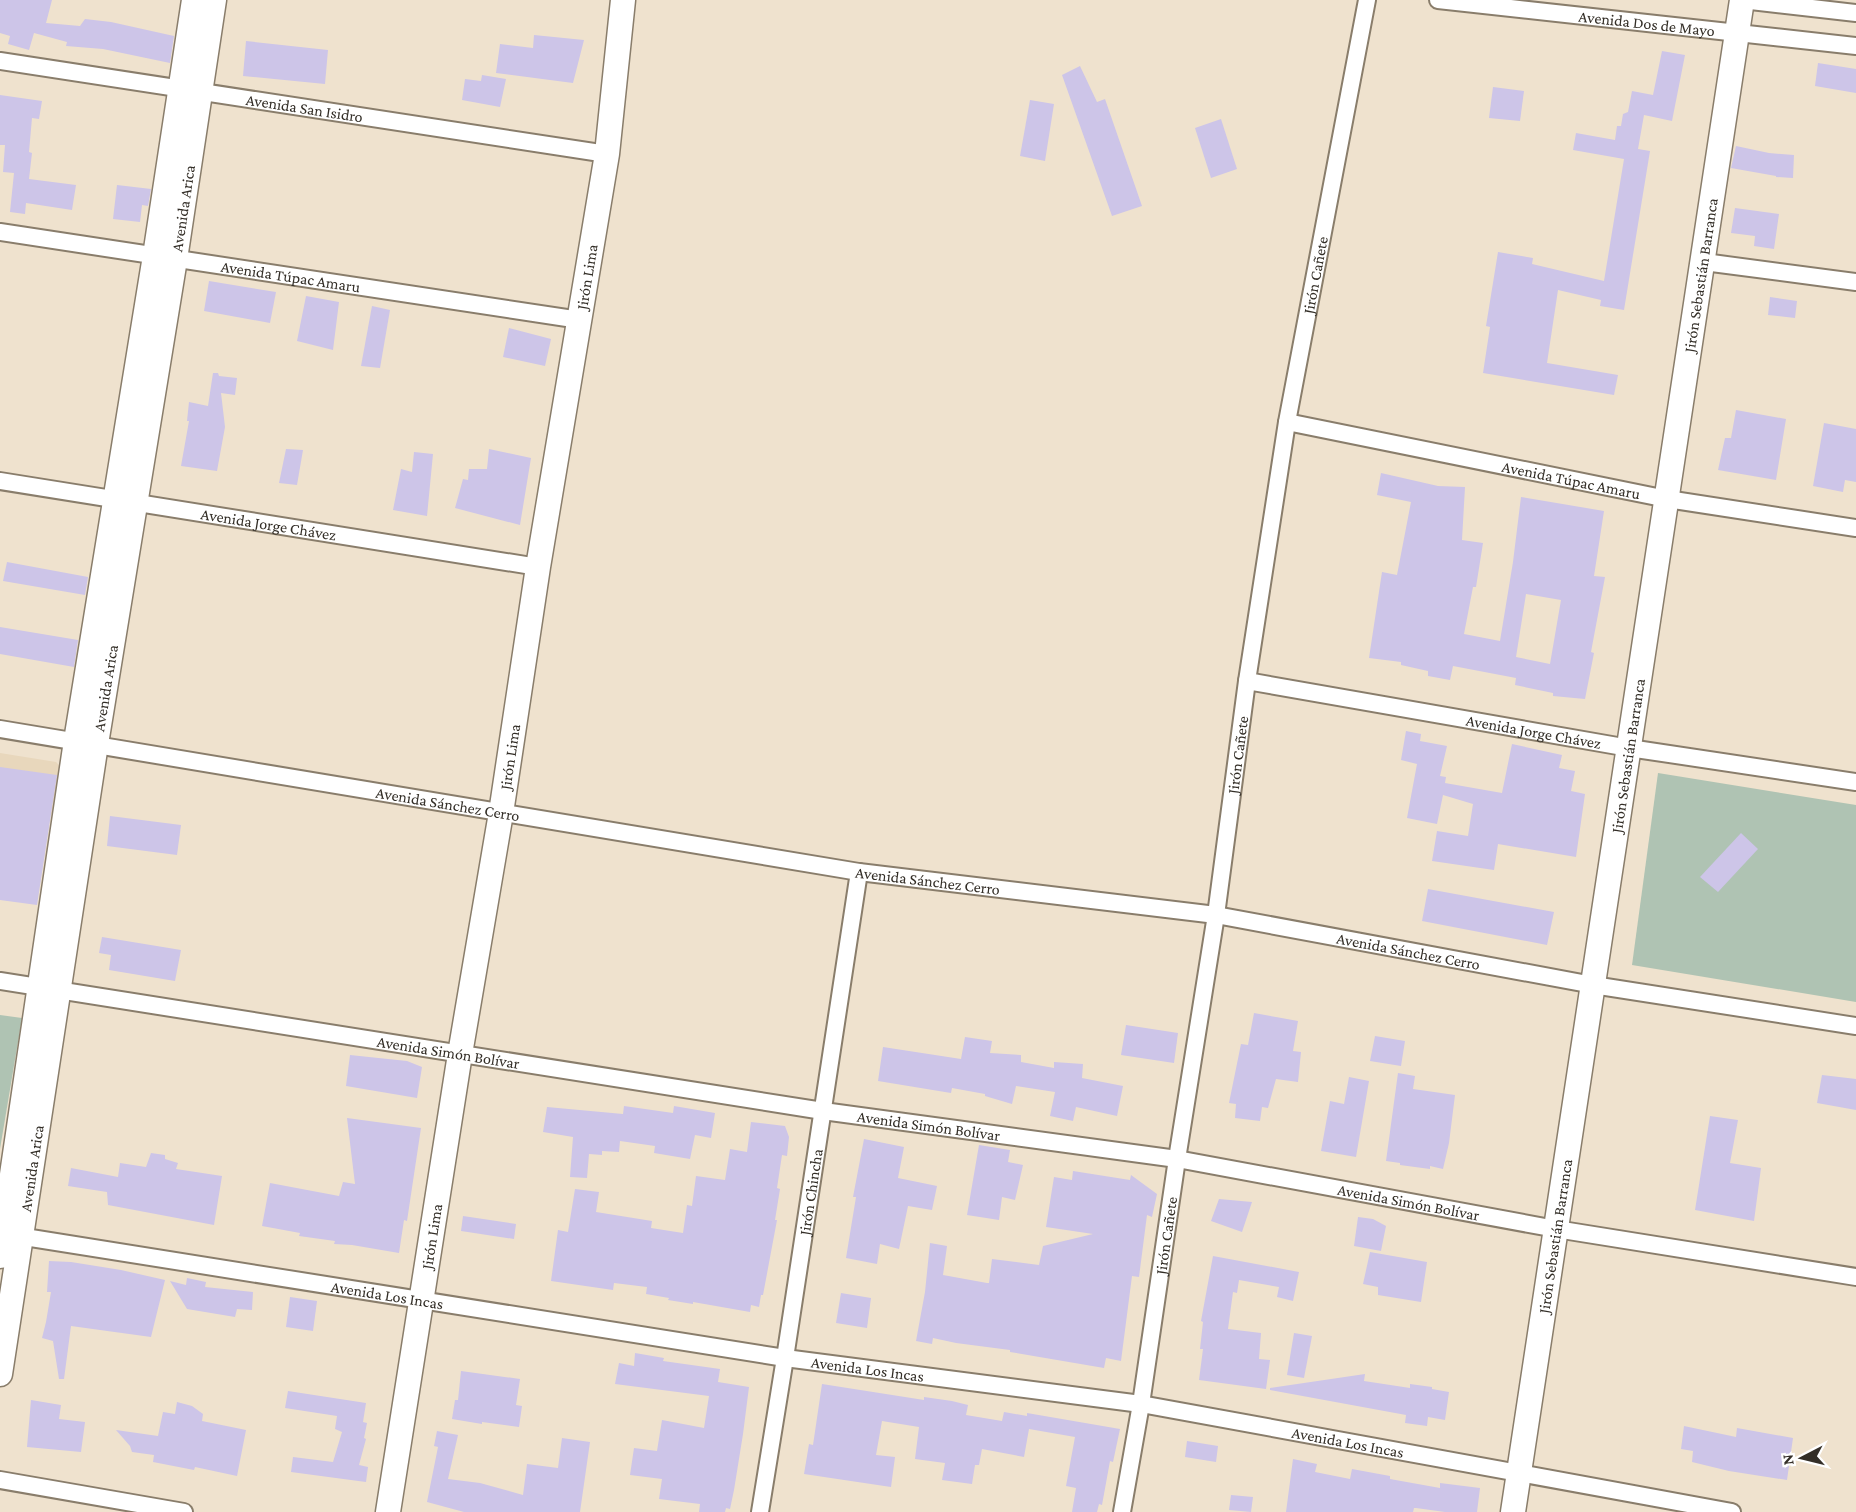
<svg xmlns="http://www.w3.org/2000/svg" width="1856" height="1512" viewBox="0 0 1856 1512" font-family="'Crimson Pro',serif">
<style>
.built{fill:#e8d7bc}
.green{fill:#afc3b3}
.building{fill:#cdc5e8;fill-rule:evenodd}
.lines{fill:none;stroke-linecap:round;stroke-linejoin:round}
.street-casing{stroke:#897d6b;stroke-width:20}
.secondary-casing{stroke:#897d6b;stroke-width:27}
.street{stroke:#fff;stroke-width:16}
.secondary{stroke:#fff;stroke-width:24}
.labels{text-anchor:middle;stroke-width:6;stroke-linejoin:round;paint-order:stroke}
.street-label{font-size:16px;fill:#332e27;stroke:#fff}
</style>
<rect width="100%" height="100%" fill="#efe2ce"/>
<path class="built" d="M 0,753 L 56,762 L 67,774 L 61,815 L 0,807 Z"/>
<g class="green">
<path d="M 1658,773 L 1856,805 L 1856,1002 L 1632,965 Z"/>
<path d="M 0,1015 L 22,1018 L 0,1149 Z"/>
</g>
<g class="building">
<path d="M 0,0 L 52,0 L 46,23 L 80,26 L 85,19 L 111,22 L 174,36 L 170,63 L 103,49 L 66,46 L 67,42 L 34,33 L 29,50 L 8,44 L 10,36 L 0,33 Z"/>
<path d="M 534,35 L 584,40 L 573,83 L 496,73 L 500,44 L 533,48 Z"/>
<path d="M 246,41 L 328,50 L 325,84 L 243,76 Z"/>
<path d="M 1662,51 L 1685,55 L 1672,121 L 1644,115 L 1638,149 L 1650,151 L 1624,310 L 1600,306 L 1601,300 L 1558,290 L 1547,363 L 1618,375 L 1614,395 L 1483,373 L 1490,327 L 1486,326 L 1498,252 L 1533,258 L 1532,264 L 1604,281 L 1624,159 L 1573,150 L 1576,133 L 1615,140 L 1617,126 L 1621,126 L 1623,114 L 1628,112 L 1632,91 L 1653,95 Z"/>
<path d="M 1818,63 L 1856,69 L 1856,93 L 1815,86 Z"/>
<path d="M 1080,66 L 1097,102 L 1105,99 L 1142,206 L 1112,216 L 1062,75 Z"/>
<path d="M 482,75 L 506,79 L 500,107 L 462,100 L 465,79 L 481,81 Z"/>
<path d="M 1493,87 L 1524,91 L 1520,121 L 1489,118 Z"/>
<path d="M 0,95 L 42,101 L 39,119 L 32,118 L 29,152 L 32,153 L 29,179 L 76,185 L 72,210 L 26,203 L 25,214 L 10,212 L 14,173 L 3,172 L 5,145 L 0,145 Z"/>
<path d="M 1030,100 L 1054,104 L 1045,161 L 1020,156 Z"/>
<path d="M 1221,119 L 1237,169 L 1211,178 L 1195,128 Z"/>
<path d="M 1736,146 L 1769,153 L 1794,155 L 1793,178 L 1776,177 L 1776,176 L 1731,168 Z"/>
<path d="M 117,185 L 151,189 L 148,206 L 142,205 L 140,222 L 113,219 Z"/>
<path d="M 1735,208 L 1779,214 L 1774,249 L 1754,246 L 1755,236 L 1731,233 Z"/>
<path d="M 209,281 L 276,292 L 270,323 L 204,311 Z"/>
<path d="M 306,296 L 339,302 L 333,350 L 297,341 Z"/>
<path d="M 1770,297 L 1797,301 L 1795,318 L 1768,315 Z"/>
<path d="M 372,306 L 390,310 L 380,368 L 361,366 Z"/>
<path d="M 509,328 L 551,339 L 545,366 L 503,357 Z"/>
<path d="M 213,373 L 218,373 L 219,376 L 237,378 L 235,395 L 221,393 L 225,427 L 217,471 L 181,466 L 189,421 L 187,421 L 189,402 L 208,406 Z"/>
<path d="M 1736,410 L 1786,419 L 1776,480 L 1718,470 L 1725,438 L 1731,438 Z"/>
<path d="M 1824,423 L 1856,429 L 1856,482 L 1845,480 L 1843,492 L 1813,486 Z"/>
<path d="M 286,449 L 303,450 L 297,485 L 279,483 Z"/>
<path d="M 489,449 L 531,458 L 520,525 L 455,508 L 463,479 L 468,480 L 469,469 L 487,469 Z"/>
<path d="M 414,452 L 433,454 L 427,516 L 393,510 L 401,469 L 412,472 Z"/>
<path d="M 1381,473 L 1438,486 L 1465,487 L 1462,540 L 1483,543 L 1476,587 L 1473,587 L 1464,634 L 1500,641 L 1513,562 L 1521,497 L 1604,511 L 1594,576 L 1605,577 L 1591,652 L 1594,653 L 1585,699 L 1553,696 L 1553,693 L 1515,685 L 1516,678 L 1453,666 L 1450,680 L 1428,676 L 1428,671 L 1401,665 L 1401,662 L 1369,658 L 1382,572 L 1397,575 L 1411,502 L 1377,495 ZM 1526,594 L 1561,600 L 1550,664 L 1516,657 Z"/>
<path d="M 7,562 L 88,577 L 85,595 L 3,581 Z"/>
<path d="M 0,627 L 78,640 L 74,667 L 0,654 Z"/>
<path d="M 1406,731 L 1421,734 L 1420,741 L 1447,746 L 1440,776 L 1446,777 L 1445,783 L 1502,793 L 1512,744 L 1562,755 L 1559,768 L 1575,771 L 1571,791 L 1585,794 L 1576,857 L 1498,844 L 1494,870 L 1432,861 L 1437,831 L 1468,836 L 1473,804 L 1443,795 L 1437,824 L 1407,818 L 1417,764 L 1401,760 Z"/>
<path d="M 0,767 L 57,775 L 37,905 L 0,900 Z"/>
<path d="M 110,816 L 181,825 L 177,855 L 107,846 Z"/>
<path d="M 1741,833 L 1758,849 L 1718,892 L 1700,877 Z"/>
<path d="M 1428,889 L 1554,912 L 1547,945 L 1422,921 Z"/>
<path d="M 102,937 L 181,950 L 175,981 L 109,970 L 111,955 L 99,953 Z"/>
<path d="M 1254,1013 L 1298,1021 L 1293,1051 L 1301,1052 L 1298,1082 L 1276,1079 L 1268,1108 L 1262,1107 L 1260,1121 L 1235,1118 L 1236,1104 L 1229,1103 L 1241,1044 L 1248,1045 Z"/>
<path d="M 1126,1025 L 1178,1033 L 1174,1063 L 1121,1055 Z"/>
<path d="M 1375,1036 L 1405,1041 L 1401,1066 L 1370,1061 Z"/>
<path d="M 965,1037 L 992,1041 L 990,1053 L 1021,1055 L 1021,1062 L 1054,1068 L 1054,1062 L 1083,1064 L 1082,1078 L 1123,1086 L 1117,1116 L 1076,1107 L 1073,1121 L 1050,1116 L 1055,1092 L 1016,1086 L 1012,1104 L 985,1096 L 985,1094 L 952,1088 L 951,1093 L 878,1081 L 883,1047 L 961,1059 Z"/>
<path d="M 350,1055 L 407,1061 L 422,1067 L 417,1098 L 346,1086 Z"/>
<path d="M 1398,1073 L 1415,1076 L 1413,1089 L 1455,1095 L 1449,1143 L 1443,1169 L 1430,1166 L 1430,1169 L 1400,1165 L 1400,1163 L 1386,1161 Z"/>
<path d="M 1822,1075 L 1856,1079 L 1856,1110 L 1817,1103 Z"/>
<path d="M 1349,1077 L 1369,1081 L 1356,1157 L 1321,1151 L 1330,1101 L 1344,1104 Z"/>
<path d="M 624,1106 L 673,1113 L 674,1106 L 715,1113 L 711,1138 L 695,1135 L 690,1159 L 654,1153 L 655,1146 L 620,1141 L 619,1152 L 602,1151 L 602,1155 L 589,1154 L 587,1178 L 570,1177 L 573,1137 L 543,1132 L 547,1107 L 623,1114 Z"/>
<path d="M 1710,1116 L 1738,1120 L 1730,1163 L 1761,1168 L 1754,1221 L 1695,1210 Z"/>
<path d="M 347,1118 L 421,1128 L 407,1221 L 404,1220 L 399,1253 L 352,1245 L 334,1244 L 335,1241 L 299,1236 L 300,1233 L 262,1226 L 270,1183 L 339,1196 L 343,1182 L 355,1184 Z"/>
<path d="M 751,1122 L 785,1126 L 789,1137 L 787,1156 L 782,1155 L 777,1188 L 780,1189 L 775,1220 L 777,1220 L 763,1295 L 761,1295 L 759,1307 L 751,1305 L 750,1312 L 693,1302 L 693,1304 L 668,1300 L 669,1298 L 646,1294 L 647,1287 L 614,1283 L 613,1290 L 551,1281 L 558,1230 L 568,1232 L 575,1189 L 599,1192 L 596,1212 L 652,1221 L 651,1228 L 683,1233 L 687,1205 L 692,1206 L 696,1176 L 725,1180 L 730,1149 L 747,1152 Z"/>
<path d="M 864,1139 L 904,1147 L 898,1178 L 937,1186 L 932,1210 L 908,1206 L 899,1249 L 880,1244 L 877,1264 L 846,1258 L 856,1197 L 853,1197 Z"/>
<path d="M 979,1145 L 1010,1150 L 1008,1162 L 1023,1165 L 1015,1200 L 1002,1197 L 999,1220 L 967,1215 Z"/>
<path d="M 151,1153 L 165,1155 L 165,1159 L 178,1163 L 176,1169 L 222,1176 L 214,1225 L 108,1205 L 107,1192 L 68,1186 L 71,1168 L 118,1177 L 120,1163 L 146,1167 Z"/>
<path d="M 1073,1171 L 1130,1180 L 1131,1175 L 1157,1194 L 1152,1217 L 1147,1215 L 1139,1277 L 1132,1276 L 1121,1361 L 1106,1358 L 1104,1368 L 1010,1352 L 1010,1350 L 956,1343 L 933,1338 L 932,1344 L 916,1341 L 925,1292 L 930,1243 L 947,1246 L 943,1275 L 987,1283 L 989,1283 L 992,1259 L 1039,1265 L 1043,1246 L 1093,1234 L 1046,1227 L 1054,1177 L 1072,1180 Z"/>
<path d="M 1219,1199 L 1252,1202 L 1242,1232 L 1211,1221 Z"/>
<path d="M 463,1216 L 516,1224 L 514,1239 L 461,1231 Z"/>
<path d="M 1358,1217 L 1373,1219 L 1386,1226 L 1381,1251 L 1354,1246 Z"/>
<path d="M 1370,1252 L 1427,1262 L 1421,1302 L 1378,1295 L 1378,1287 L 1363,1284 Z"/>
<path d="M 1213,1256 L 1299,1272 L 1293,1301 L 1277,1297 L 1279,1287 L 1239,1280 L 1237,1293 L 1233,1292 L 1228,1329 L 1261,1333 L 1259,1359 L 1270,1360 L 1266,1389 L 1199,1380 L 1203,1349 L 1200,1349 L 1203,1322 L 1201,1321 Z"/>
<path d="M 49,1261 L 71,1262 L 121,1270 L 165,1280 L 151,1337 L 71,1326 L 64,1379 L 59,1379 L 53,1341 L 42,1338 L 46,1322 L 51,1292 L 47,1292 Z"/>
<path d="M 187,1278 L 206,1282 L 205,1287 L 253,1292 L 252,1310 L 237,1309 L 235,1317 L 187,1309 L 170,1281 L 186,1285 Z"/>
<path d="M 841,1293 L 871,1298 L 867,1328 L 836,1323 Z"/>
<path d="M 290,1297 L 317,1301 L 313,1331 L 286,1327 Z"/>
<path d="M 1294,1333 L 1312,1336 L 1304,1378 L 1287,1375 Z"/>
<path d="M 635,1353 L 664,1358 L 663,1361 L 720,1369 L 718,1382 L 749,1387 L 743,1434 L 734,1490 L 730,1509 L 726,1508 L 725,1512 L 699,1512 L 700,1504 L 659,1499 L 662,1479 L 630,1475 L 634,1448 L 657,1451 L 662,1420 L 704,1428 L 709,1396 L 615,1384 L 619,1363 L 634,1366 Z"/>
<path d="M 461,1371 L 520,1379 L 516,1405 L 522,1406 L 519,1427 L 482,1422 L 482,1424 L 452,1419 L 455,1400 L 458,1400 Z"/>
<path d="M 1365,1374 L 1364,1381 L 1410,1388 L 1410,1384 L 1432,1387 L 1432,1389 L 1449,1392 L 1445,1420 L 1428,1417 L 1427,1426 L 1405,1423 L 1406,1415 L 1270,1390 L 1270,1388 Z"/>
<path d="M 822,1384 L 924,1400 L 924,1397 L 952,1401 L 968,1405 L 966,1415 L 1002,1421 L 1004,1412 L 1027,1416 L 1027,1413 L 1120,1429 L 1113,1462 L 1110,1461 L 1102,1505 L 1099,1504 L 1097,1512 L 1072,1512 L 1076,1488 L 1066,1486 L 1075,1437 L 1029,1429 L 1024,1457 L 982,1449 L 979,1465 L 975,1465 L 972,1484 L 942,1480 L 945,1463 L 915,1459 L 919,1427 L 882,1421 L 876,1455 L 895,1457 L 891,1487 L 804,1474 L 809,1444 L 813,1445 Z"/>
<path d="M 288,1391 L 366,1403 L 363,1422 L 367,1423 L 364,1438 L 366,1439 L 359,1465 L 368,1467 L 366,1482 L 291,1472 L 293,1457 L 333,1462 L 342,1432 L 335,1429 L 337,1416 L 285,1408 Z"/>
<path d="M 31,1400 L 61,1405 L 59,1419 L 85,1422 L 81,1452 L 27,1447 Z"/>
<path d="M 177,1402 L 192,1406 L 203,1414 L 202,1421 L 246,1430 L 237,1476 L 195,1467 L 194,1470 L 153,1462 L 154,1455 L 132,1452 L 130,1446 L 116,1430 L 158,1436 L 163,1412 L 175,1414 Z"/>
<path d="M 1684,1426 L 1736,1437 L 1737,1428 L 1793,1438 L 1787,1480 L 1729,1471 L 1692,1462 L 1693,1451 L 1681,1449 Z"/>
<path d="M 437,1431 L 458,1435 L 448,1479 L 480,1483 L 523,1495 L 527,1464 L 558,1468 L 562,1438 L 590,1442 L 580,1512 L 464,1512 L 427,1502 L 438,1447 L 434,1446 Z"/>
<path d="M 1187,1441 L 1218,1446 L 1216,1462 L 1185,1457 Z"/>
<path d="M 1293,1459 L 1317,1464 L 1315,1472 L 1350,1479 L 1352,1469 L 1390,1476 L 1390,1479 L 1440,1488 L 1440,1483 L 1480,1488 L 1477,1512 L 1445,1512 L 1416,1508 L 1414,1508 L 1413,1512 L 1286,1512 Z"/>
<path d="M 1231,1495 L 1253,1497 L 1251,1512 L 1229,1510 Z"/>
</g>
<g class="lines">
<g class="street-casing">
<g id="street">
<path id="s1" d="M 1438,0 L 1856,46"/>
<path d="M 1742,0 L 1856,13"/>
<path id="s2" d="M 0,61 L 607,154"/>
<path id="s3" d="M 0,232 L 580,320"/>
<path d="M 1704,262 L 1856,282"/>
<path id="s4" d="M 1287,422 L 1667,499 L 1856,528"/>
<path id="s5" d="M 0,481 L 538,567"/>
<path id="s6" d="M 1247,681 L 1629,748 L 1856,782"/>
<path id="s7" d="M 0,729 L 859,872 L 1216,915 L 1593,985 L 1856,1026"/>
<path id="s8" d="M 0,981 L 823,1111 L 1177,1159 L 1556,1229 L 1856,1277"/>
<path id="s9" d="M 12,1235 L 785,1358 L 1141,1404 L 1732,1512"/>
<path d="M 0,1480 L 184,1512"/>
<path id="s10" d="M 760,1512 L 785,1358 L 859,872"/>
<path id="s11" d="M 1122,1512 L 1141,1404 L 1177,1159 L 1216,915 L 1247,681 L 1287,422 L 1367,0"/>
</g>
</g>
<g class="secondary-casing">
<g id="secondary">
<path d="M 0,1256 L 76,741 L 155,256 L 194,0"/>
<path id="s12" d="M 0,1374 L 96,744 L 175,259 L 214,0"/>
<path id="s13" d="M 388,1512 L 460,1054 L 501,813 L 538,567 L 607,154 L 623,0"/>
<path id="s14" d="M 1513,1512 L 1742,0"/>
</g>
</g>
<use href="#street" class="street"/>
<use href="#secondary" class="secondary"/>
</g>
<g class="labels">
<g class="street-label">
<text dy="6" stroke="none"><textPath href="#s1" startOffset="210">Avenida Dos de Mayo</textPath></text>
<text dy="6" stroke="none"><textPath href="#s2" startOffset="308">Avenida San Isidro</textPath></text>
<text dy="6" stroke="none"><textPath href="#s12" startOffset="1180">Avenida Arica</textPath></text>
<text dy="6" stroke="none"><textPath href="#s11" startOffset="1252">Jirón Cañete</textPath></text>
<text dy="6" stroke="none"><textPath href="#s3" startOffset="294">Avenida Túpac Amaru</textPath></text>
<text dy="6" stroke="none"><textPath href="#s14" startOffset="1251">Jirón Sebastián Barranca</textPath></text>
<text dy="6" stroke="none"><textPath href="#s13" startOffset="1251">Jirón Lima</textPath></text>
<text dy="6" stroke="none"><textPath href="#s4" startOffset="290">Avenida Túpac Amaru</textPath></text>
<text dy="6" stroke="none"><textPath href="#s5" startOffset="272">Avenida Jorge Chávez</textPath></text>
<text dy="6" stroke="none"><textPath href="#s12" startOffset="694">Avenida Arica</textPath></text>
<text dy="6" stroke="none"><textPath href="#s6" startOffset="291">Avenida Jorge Chávez</textPath></text>
<text dy="6" stroke="none"><textPath href="#s11" startOffset="766">Jirón Cañete</textPath></text>
<text dy="6" stroke="none"><textPath href="#s14" startOffset="765">Jirón Sebastián Barranca</textPath></text>
<text dy="6" stroke="none"><textPath href="#s13" startOffset="765">Jirón Lima</textPath></text>
<text dy="6" stroke="none"><textPath href="#s7" startOffset="454">Avenida Sánchez Cerro</textPath></text>
<text dy="6" stroke="none"><textPath href="#s7" startOffset="940">Avenida Sánchez Cerro</textPath></text>
<text dy="6" stroke="none"><textPath href="#s7" startOffset="1426">Avenida Sánchez Cerro</textPath></text>
<text dy="6" stroke="none"><textPath href="#s8" startOffset="454">Avenida Simón Bolívar</textPath></text>
<text dy="6" stroke="none"><textPath href="#s8" startOffset="940">Avenida Simón Bolívar</textPath></text>
<text dy="6" stroke="none"><textPath href="#s12" startOffset="208">Avenida Arica</textPath></text>
<text dy="6" stroke="none"><textPath href="#s10" startOffset="324">Jirón Chincha</textPath></text>
<text dy="6" stroke="none"><textPath href="#s8" startOffset="1426">Avenida Simón Bolívar</textPath></text>
<text dy="6" stroke="none"><textPath href="#s11" startOffset="280">Jirón Cañete</textPath></text>
<text dy="6" stroke="none"><textPath href="#s13" startOffset="279">Jirón Lima</textPath></text>
<text dy="6" stroke="none"><textPath href="#s14" startOffset="279">Jirón Sebastián Barranca</textPath></text>
<text dy="6" stroke="none"><textPath href="#s9" startOffset="380">Avenida Los Incas</textPath></text>
<text dy="6" stroke="none"><textPath href="#s9" startOffset="866">Avenida Los Incas</textPath></text>
<text dy="6" stroke="none"><textPath href="#s9" startOffset="1352">Avenida Los Incas</textPath></text>
</g>
</g>
<g transform="translate(1802 1458) rotate(263)" stroke="#ffffff" stroke-width="4.5" paint-order="stroke">
<path d="M0-4.5L10 22L0 15L-10 22Z" fill="#332e27"/>
<text y="-9" font-size="16" font-weight="bold" text-anchor="middle" fill="#332e27">N</text>
</g>
</svg>
